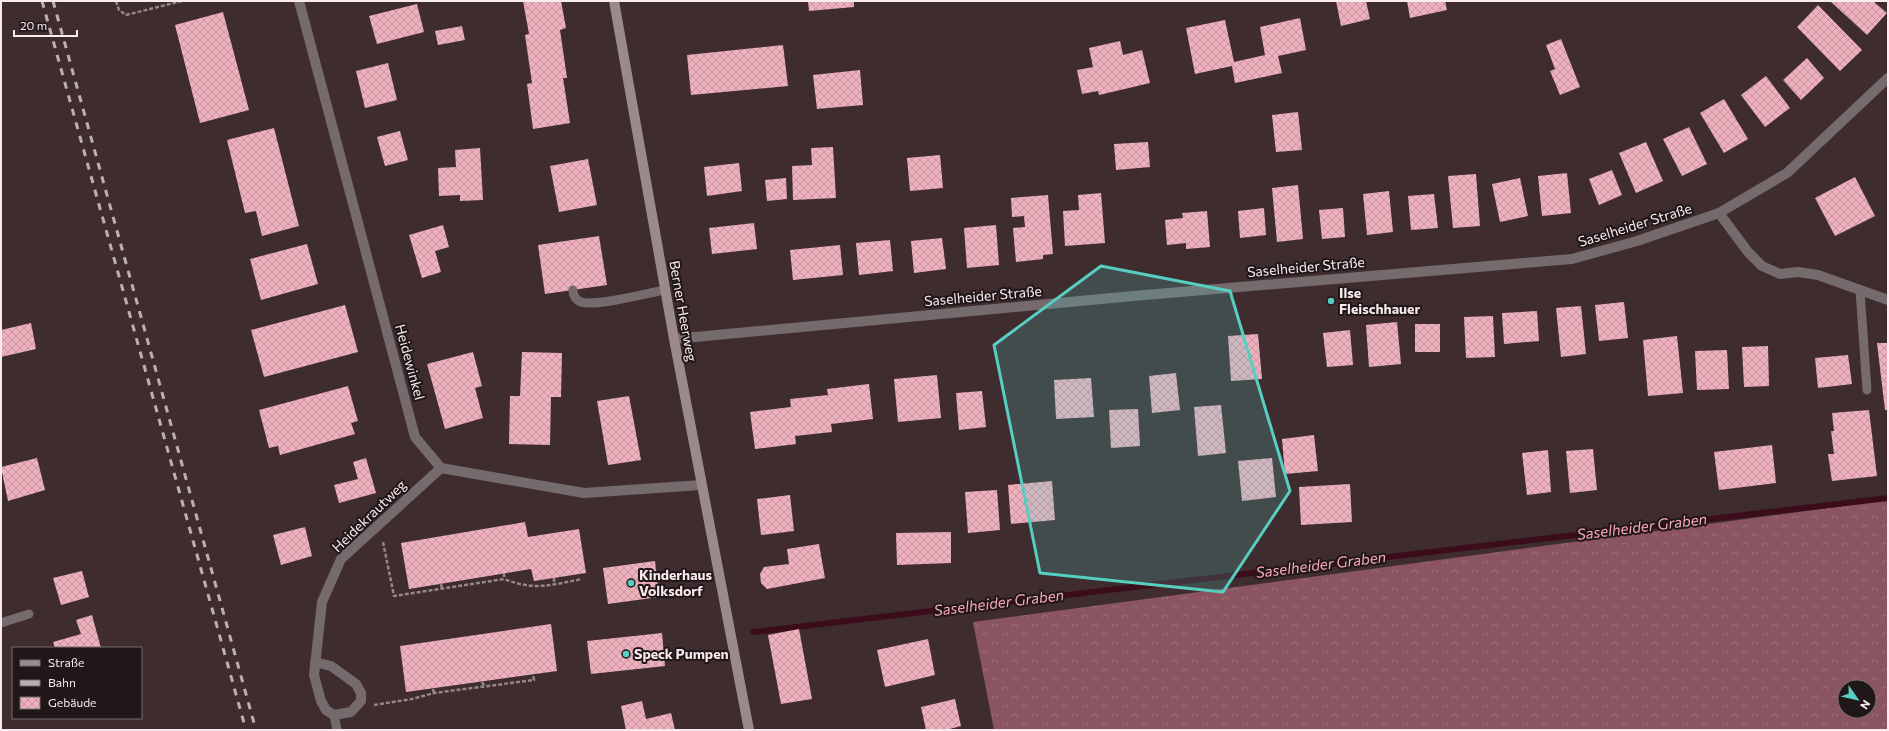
<svg xmlns="http://www.w3.org/2000/svg" width="1889" height="731" viewBox="0 0 1889 731" font-family="Commissioner,sans-serif">
<style>
.forest{fill:url(#forest-crowns);fill-rule:evenodd}
.lines{fill:none;stroke-linecap:round;stroke-linejoin:round}
.stream{stroke:#3b0d1b;stroke-width:6}
.building{fill:url(#building-cross-hatch)}
.path{stroke:#968688;stroke-width:2.5;stroke-dasharray:4 2;stroke-linecap:butt}
.lane{stroke:#756a6c;stroke-width:9}
.street{stroke:#756a6c;stroke-width:10}
.secondary{stroke:#9a8a8c;stroke-width:10}
.rail{stroke:#beaeb1;stroke-width:3;stroke-dasharray:7 7;stroke-linecap:butt}
.marked{fill:#57cec2;fill-opacity:0.2;stroke:#57cec2;stroke-width:3;stroke-linejoin:round}
.poi-dot{fill:#57cec2;stroke:#201719;stroke-width:1.5}
.labels{text-anchor:middle;stroke-width:4;stroke-linejoin:round;paint-order:stroke}
.street-label{font-size:14px;fill:#f9ebed;stroke:#201719}
.poi-label{font-size:14px;font-weight:bold;fill:#f9ebed;stroke:#201719;text-anchor:start}
.water-label{font-size:15px;font-style:italic;fill:#fca6b8;stroke:#201719}
</style>
<defs>
<pattern id="forest-crowns" width="20" height="18" patternUnits="userSpaceOnUse"><rect width="20" height="18" fill="#8a5460"/><path d="M2 6a3 3 0 1 1 6 0M12 15a3 3 0 1 1 6 0" fill="none" stroke="#9b6d77"/></pattern>
<pattern id="building-cross-hatch" width="8" height="8" patternUnits="userSpaceOnUse"><rect width="8" height="8" fill="#eeb0bc"/><path d="M0 0l8 8M0 8l8-8" fill="none" stroke="#c5969f"/></pattern>
</defs>
<rect width="100%" height="100%" fill="#3f2c2f"/>
<path class="forest" d="M 1888,500 L 1888,730 L 994,730 L 973,622 ZM 1845,687 L 1869,687 L 1869,711 L 1845,711 Z"/>
<g class="lines">
<path class="stream" d="M 753,632 L 1888,498"/>
</g>
<g class="building">
<path d="M 523,1 L 561,1 L 566,28 L 560,30 L 567,78 L 563,78 L 570,123 L 533,129 L 527,84 L 532,83 L 525,35 L 529,34 Z"/>
<path d="M 808,1 L 854,1 L 854,7 L 809,11 Z"/>
<path d="M 1336,1 L 1366,1 L 1370,19 L 1341,26 Z"/>
<path d="M 1407,1 L 1445,1 L 1447,10 L 1410,18 Z"/>
<path d="M 1830,1 L 1873,1 L 1887,13 L 1867,35 Z"/>
<path d="M 417,4 L 424,32 L 377,44 L 369,16 Z"/>
<path d="M 1818,5 L 1862,50 L 1840,71 L 1797,27 Z"/>
<path d="M 223,12 L 249,110 L 200,123 L 175,25 Z"/>
<path d="M 1300,18 L 1306,50 L 1278,56 L 1282,73 L 1235,83 L 1232,66 L 1195,74 L 1186,28 L 1225,20 L 1234,62 L 1265,55 L 1260,27 Z"/>
<path d="M 462,26 L 465,40 L 438,45 L 435,31 Z"/>
<path d="M 1561,39 L 1580,87 L 1560,95 L 1550,71 L 1555,69 L 1546,45 Z"/>
<path d="M 1120,41 L 1123,55 L 1142,50 L 1150,83 L 1099,95 L 1098,91 L 1082,94 L 1077,70 L 1093,67 L 1089,48 Z"/>
<path d="M 783,45 L 788,86 L 691,95 L 687,55 Z"/>
<path d="M 1807,58 L 1824,78 L 1801,100 L 1783,80 Z"/>
<path d="M 388,63 L 397,100 L 365,108 L 356,71 Z"/>
<path d="M 860,70 L 863,105 L 817,109 L 813,75 Z"/>
<path d="M 1766,76 L 1790,108 L 1765,127 L 1741,95 Z"/>
<path d="M 1724,99 L 1748,139 L 1724,153 L 1700,113 Z"/>
<path d="M 1298,112 L 1302,150 L 1276,152 L 1272,115 Z"/>
<path d="M 1689,127 L 1707,164 L 1682,176 L 1663,139 Z"/>
<path d="M 274,128 L 299,226 L 262,236 L 256,211 L 245,213 L 227,140 Z"/>
<path d="M 400,131 L 408,160 L 385,166 L 377,137 Z"/>
<path d="M 1148,142 L 1150,167 L 1116,170 L 1114,144 Z"/>
<path d="M 1646,142 L 1663,181 L 1636,193 L 1619,153 Z"/>
<path d="M 833,147 L 836,198 L 793,200 L 792,166 L 812,165 L 811,148 Z"/>
<path d="M 480,148 L 483,200 L 460,201 L 460,195 L 439,196 L 438,168 L 456,167 L 455,150 Z"/>
<path d="M 940,155 L 943,188 L 910,191 L 907,158 Z"/>
<path d="M 588,159 L 597,205 L 559,212 L 550,166 Z"/>
<path d="M 739,163 L 742,191 L 707,196 L 704,167 Z"/>
<path d="M 1612,170 L 1622,195 L 1599,205 L 1589,179 Z"/>
<path d="M 1567,173 L 1571,213 L 1542,216 L 1538,176 Z"/>
<path d="M 1476,174 L 1480,226 L 1453,228 L 1448,176 Z"/>
<path d="M 1855,177 L 1875,216 L 1835,236 L 1815,198 Z"/>
<path d="M 786,178 L 787,199 L 767,201 L 765,180 Z"/>
<path d="M 1520,178 L 1528,216 L 1500,222 L 1492,184 Z"/>
<path d="M 1298,185 L 1303,239 L 1277,242 L 1272,188 Z"/>
<path d="M 1389,191 L 1393,232 L 1367,235 L 1363,194 Z"/>
<path d="M 1101,193 L 1105,243 L 1065,246 L 1063,211 L 1079,210 L 1078,195 Z"/>
<path d="M 1434,194 L 1438,228 L 1411,230 L 1408,196 Z"/>
<path d="M 1048,195 L 1053,254 L 1043,255 L 1043,259 L 1016,262 L 1013,228 L 1025,227 L 1024,216 L 1012,217 L 1011,198 Z"/>
<path d="M 1264,208 L 1266,235 L 1240,238 L 1238,211 Z"/>
<path d="M 1343,208 L 1345,237 L 1322,239 L 1319,210 Z"/>
<path d="M 1207,211 L 1210,247 L 1186,249 L 1186,243 L 1167,245 L 1165,220 L 1183,218 L 1182,213 Z"/>
<path d="M 754,223 L 757,249 L 712,254 L 709,228 Z"/>
<path d="M 443,225 L 449,247 L 435,251 L 441,272 L 422,278 L 409,235 Z"/>
<path d="M 996,225 L 999,265 L 967,268 L 964,228 Z"/>
<path d="M 599,236 L 607,285 L 545,294 L 538,245 Z"/>
<path d="M 942,238 L 946,269 L 914,273 L 911,241 Z"/>
<path d="M 890,240 L 893,271 L 859,275 L 856,243 Z"/>
<path d="M 307,244 L 318,284 L 261,300 L 250,259 Z"/>
<path d="M 840,245 L 843,275 L 793,280 L 790,250 Z"/>
<path d="M 1624,302 L 1628,338 L 1599,341 L 1595,305 Z"/>
<path d="M 345,305 L 358,352 L 264,377 L 251,330 Z"/>
<path d="M 1581,306 L 1586,354 L 1561,357 L 1556,308 Z"/>
<path d="M 1537,311 L 1539,341 L 1504,344 L 1502,313 Z"/>
<path d="M 1493,316 L 1495,357 L 1466,358 L 1464,317 Z"/>
<path d="M 1397,322 L 1401,364 L 1369,367 L 1366,325 Z"/>
<path d="M 31,323 L 36,349 L 1,357 L 1,330 Z"/>
<rect x="1415" y="324" width="25" height="28"/>
<path d="M 1350,330 L 1353,365 L 1327,367 L 1323,333 Z"/>
<path d="M 1258,334 L 1262,379 L 1231,381 L 1228,336 Z"/>
<path d="M 1677,336 L 1683,393 L 1648,396 L 1643,340 Z"/>
<path d="M 1877,343 L 1888,343 L 1888,410 L 1885,410 Z"/>
<path d="M 1768,346 L 1769,386 L 1744,387 L 1742,347 Z"/>
<path d="M 1727,350 L 1729,389 L 1697,390 L 1695,351 Z"/>
<path d="M 473,352 L 482,386 L 475,388 L 483,418 L 445,429 L 427,364 Z"/>
<path d="M 522,352 L 562,353 L 561,397 L 551,397 L 550,445 L 509,444 L 510,396 L 520,396 Z"/>
<path d="M 1848,355 L 1852,384 L 1818,388 L 1815,358 Z"/>
<path d="M 1176,373 L 1180,410 L 1152,413 L 1149,376 Z"/>
<path d="M 937,375 L 941,418 L 898,422 L 894,379 Z"/>
<path d="M 1091,378 L 1094,417 L 1056,419 L 1054,380 Z"/>
<path d="M 869,384 L 873,419 L 831,424 L 832,432 L 795,436 L 796,444 L 755,449 L 750,412 L 791,407 L 790,399 L 828,395 L 827,389 Z"/>
<path d="M 348,386 L 358,421 L 351,423 L 355,434 L 280,455 L 278,446 L 269,448 L 259,410 Z"/>
<path d="M 982,391 L 986,427 L 959,430 L 956,393 Z"/>
<path d="M 629,396 L 641,460 L 608,465 L 597,401 Z"/>
<path d="M 1221,405 L 1226,453 L 1198,456 L 1194,407 Z"/>
<path d="M 1138,409 L 1140,446 L 1111,448 L 1109,410 Z"/>
<path d="M 1869,410 L 1877,476 L 1832,481 L 1828,454 L 1834,454 L 1831,431 L 1834,431 L 1832,413 Z"/>
<path d="M 1314,435 L 1318,471 L 1285,474 L 1282,439 Z"/>
<path d="M 1772,445 L 1776,483 L 1719,490 L 1714,452 Z"/>
<path d="M 1593,449 L 1597,490 L 1570,493 L 1566,451 Z"/>
<path d="M 1548,450 L 1551,492 L 1527,495 L 1522,453 Z"/>
<path d="M 37,458 L 45,490 L 8,501 L 1,467 Z"/>
<path d="M 366,458 L 376,493 L 339,503 L 334,485 L 358,479 L 353,462 Z"/>
<path d="M 1272,458 L 1276,497 L 1242,501 L 1238,461 Z"/>
<path d="M 1052,481 L 1055,520 L 1011,524 L 1008,485 Z"/>
<path d="M 1350,484 L 1352,522 L 1301,525 L 1299,487 Z"/>
<path d="M 997,490 L 1000,530 L 968,533 L 965,492 Z"/>
<path d="M 790,495 L 794,531 L 761,535 L 757,499 Z"/>
<path d="M 525,522 L 528,537 L 579,529 L 586,573 L 534,581 L 531,569 L 409,589 L 401,543 Z"/>
<path d="M 305,527 L 312,556 L 281,565 L 273,535 Z"/>
<path d="M 951,532 L 951,563 L 897,565 L 896,533 Z"/>
<path d="M 819,544 L 825,578 L 767,589 L 761,583 L 760,574 L 764,567 L 789,564 L 787,549 Z"/>
<path d="M 655,561 L 659,597 L 608,604 L 603,568 Z"/>
<path d="M 82,571 L 89,597 L 61,605 L 53,578 Z"/>
<path d="M 92,615 L 101,648 L 55,648 L 53,642 L 81,634 L 76,620 Z"/>
<path d="M 551,624 L 557,671 L 406,692 L 400,646 Z"/>
<path d="M 799,629 L 812,699 L 781,704 L 768,635 Z"/>
<path d="M 662,633 L 665,666 L 591,674 L 587,641 Z"/>
<path d="M 928,639 L 935,675 L 885,687 L 877,650 Z"/>
<path d="M 955,699 L 961,726 L 946,730 L 926,730 L 921,707 Z"/>
<path d="M 642,701 L 646,719 L 671,713 L 675,730 L 626,730 L 621,706 Z"/>
</g>
<g class="lines">
<g class="path">
<path d="M 116,1 L 119,10 L 126,15 L 182,1"/>
<path d="M 383,542 L 394,596 L 504,579 C 535,591 551,585 582,579"/>
<path d="M 504,573 L 504,579"/>
<path d="M 554,578 L 554,584"/>
<path d="M 441,584 L 442,589"/>
<path d="M 482,682 L 485,687"/>
<path d="M 433,689 L 434,693"/>
<path d="M 374,705 L 412,699 L 434,693 L 534,680 L 533,674"/>
</g>
<g class="lane">
<path d="M 573,290 C 573,296 576,300 581,302 C 596,307 647,293 665,290"/>
<path d="M 1860,291 L 1867,390"/>
<path d="M 1,623 L 29,614"/>
<path d="M 334,715 L 337,730"/>
</g>
<g class="street">
<path d="M 299,1 L 415,437 L 441,468 L 584,493 L 701,485"/>
<path d="M 1719,213 L 1748,252 L 1762,266 L 1780,274 L 1798,272 L 1818,275 L 1888,300"/>
<path d="M 674,339 L 1133,296 L 1572,259 L 1637,241 L 1719,213 L 1787,173 L 1888,78"/>
<path d="M 315,662 L 331,666 L 356,684 L 361,693 L 361,701 L 351,712 L 334,715 L 326,710 L 321,701 L 314,675 L 322,602 L 341,559 L 441,468"/>
</g>
<path class="secondary" d="M 614,1 L 674,339 L 749,730"/>
<g class="rail">
<path d="M 42,1 L 246,730"/>
<path d="M 53,1 L 256,730"/>
</g>
</g>
<path class="marked" d="M 1101,266 L 1230,291 L 1290,491 L 1223,592 L 1040,573 L 994,345 Z"/>
<g class="poi-dot">
<circle cx="1331" cy="301" r="4"/>
<circle cx="631" cy="583" r="4"/>
<circle cx="626" cy="654" r="4"/>
</g>
<g class="labels">
<g class="street-label">
<text transform="translate(1635 225) rotate(-17)" y="5">Saselheider Straße</text>
<text transform="translate(1306 267) rotate(-5)" y="5">Saselheider Straße</text>
<text transform="translate(983 296) rotate(-5)" y="5">Saselheider Straße</text>
<text transform="translate(683 311) rotate(80)" y="5">Berner Heerweg</text>
<text transform="translate(410 362) rotate(75)" y="5">Heidewinkel</text>
<text transform="translate(369 516) rotate(-44)" y="5">Heidekrautweg</text>
</g>
<g class="poi-label">
<text x="1339" y="298">Ilse<tspan x="1339" dy="16">Fleischhauer</tspan></text>
<text x="639" y="580">Kinderhaus<tspan x="639" dy="16">Volksdorf</tspan></text>
<text x="634" y="659">Speck Pumpen</text>
</g>
<g class="water-label">
<text transform="translate(1642 527) rotate(-7)" y="5">Saselheider Graben</text>
<text transform="translate(1321 565) rotate(-7)" y="5">Saselheider Graben</text>
<text transform="translate(999 603) rotate(-7)" y="5">Saselheider Graben</text>
</g>
</g>
<rect width="1889" height="731" fill="none" stroke="#f9ebed" stroke-width="4"/>
<rect x="12" y="647" width="130" height="72" fill="#201719" stroke="#776c6e"/>
<rect x="20" y="660" width="20" height="6" fill="#9a8a8c" stroke="#776c6e"/>
<text x="48" y="667" font-size="12" fill="#f9ebed">Straße</text>
<rect x="20" y="680" width="20" height="6" fill="#beaeb1" stroke="#776c6e"/>
<text x="48" y="687" font-size="12" fill="#f9ebed">Bahn</text>
<rect x="20" y="697" width="20" height="12" fill="url(#building-cross-hatch)" stroke="#776c6e"/>
<text x="48" y="707" font-size="12" fill="#f9ebed">Gebäude</text>
<g transform="translate(1857 699) rotate(124)"><circle r="19" fill="#201719" stroke="#776c6e"/>
<path d="M0-3L7 15L0 10L-7 15Z" fill="#57cec2"/>
<text y="-6" font-size="11" font-weight="bold" text-anchor="middle" fill="#f9ebed">N</text>
</g>
<path d="M14 30v6h63v-6" fill="none" stroke="#f9ebed" stroke-width="2"/>
<text x="20" y="30" font-size="12" fill="#f9ebed" stroke="#201719" stroke-width="3" paint-order="stroke">20 m</text>
</svg>
